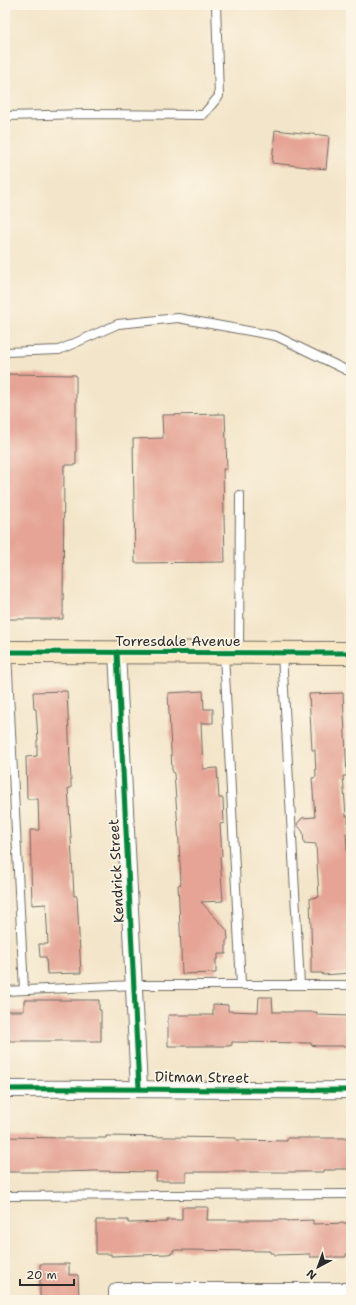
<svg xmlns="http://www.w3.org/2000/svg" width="356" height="1305" viewBox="0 0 356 1305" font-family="'Shantell Sans',sans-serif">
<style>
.building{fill:#e5a495}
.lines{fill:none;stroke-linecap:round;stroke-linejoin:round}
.lane-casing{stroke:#716c62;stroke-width:10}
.street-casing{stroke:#716c62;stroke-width:18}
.secondary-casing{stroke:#716c62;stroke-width:24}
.lane{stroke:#fff;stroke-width:8}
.street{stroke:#fff;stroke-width:16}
.secondary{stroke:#f9e7c3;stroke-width:22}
.cycleway-casing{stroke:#fcf5e5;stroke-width:8}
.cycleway{stroke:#00873e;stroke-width:5}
.labels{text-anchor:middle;stroke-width:3.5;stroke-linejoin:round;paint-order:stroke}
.street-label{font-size:14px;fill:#2b2b2b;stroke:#fcf5e5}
</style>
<rect width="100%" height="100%" fill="#fcf5e5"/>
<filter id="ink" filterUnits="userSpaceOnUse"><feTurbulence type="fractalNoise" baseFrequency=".025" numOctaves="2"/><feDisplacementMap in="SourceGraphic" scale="8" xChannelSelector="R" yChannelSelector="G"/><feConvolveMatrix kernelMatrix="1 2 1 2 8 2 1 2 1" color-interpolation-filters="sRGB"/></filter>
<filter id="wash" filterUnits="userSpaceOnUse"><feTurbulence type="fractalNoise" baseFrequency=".012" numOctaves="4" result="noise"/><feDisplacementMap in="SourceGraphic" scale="16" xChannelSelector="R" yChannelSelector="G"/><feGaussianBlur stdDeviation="0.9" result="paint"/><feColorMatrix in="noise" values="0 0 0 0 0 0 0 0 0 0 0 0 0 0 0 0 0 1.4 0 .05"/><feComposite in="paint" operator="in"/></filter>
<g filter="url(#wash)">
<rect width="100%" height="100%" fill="#f3e5c9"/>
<g id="blocks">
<g class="building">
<path d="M 275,130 L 329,136 L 326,169 L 272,163 Z"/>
<path d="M 5,374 L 76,375 L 76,465 L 64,465 L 63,619 L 5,619 Z"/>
<path d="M 225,414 L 227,469 L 223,469 L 225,562 L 135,563 L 133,439 L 163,438 L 162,415 Z"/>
<path d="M 67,691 L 71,782 L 71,788 L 68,788 L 71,838 L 74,896 L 77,896 L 81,973 L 47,974 L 46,957 L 40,957 L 39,944 L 48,944 L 46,904 L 32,905 L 30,830 L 39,830 L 38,799 L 27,799 L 26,757 L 37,756 L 37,740 L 38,740 L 36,709 L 34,709 L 33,692 Z"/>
<path d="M 203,691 L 204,709 L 213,709 L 213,723 L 201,723 L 203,769 L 217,768 L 219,798 L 223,798 L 224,823 L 220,824 L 222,856 L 220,857 L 223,901 L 201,902 L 227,930 L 228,939 L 226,941 L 226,954 L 218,954 L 218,959 L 216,959 L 216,973 L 182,974 L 179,904 L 178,885 L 181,884 L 179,842 L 176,800 L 174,774 L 172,770 L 168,693 Z"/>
<path d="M 343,693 L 347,776 L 343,776 L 346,816 L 348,816 L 348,833 L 346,833 L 349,877 L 351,877 L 351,973 L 323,975 L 322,973 L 311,973 L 311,958 L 312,958 L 310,898 L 319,897 L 316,844 L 304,843 L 303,832 L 297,824 L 302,818 L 315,817 L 312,778 L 316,777 L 315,750 L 312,750 L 309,694 Z"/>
<path d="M 259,997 L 272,997 L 273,1012 L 317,1012 L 317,1015 L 351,1016 L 351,1046 L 317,1046 L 311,1045 L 311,1043 L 232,1042 L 232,1045 L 228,1046 L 168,1046 L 168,1015 L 213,1015 L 213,1004 L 228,1005 L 228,1011 L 258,1012 Z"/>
<path d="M 24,1000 L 99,1000 L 99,1010 L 101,1010 L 101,1041 L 5,1041 L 5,1011 L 24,1011 Z"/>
<path d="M 106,1136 L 236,1138 L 236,1140 L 287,1141 L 287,1138 L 351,1138 L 351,1169 L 335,1169 L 335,1170 L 323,1170 L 323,1172 L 186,1172 L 186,1181 L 156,1181 L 157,1172 L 95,1171 L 61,1172 L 5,1172 L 5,1137 L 65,1138 L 106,1138 Z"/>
<path d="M 182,1207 L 208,1207 L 207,1220 L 287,1220 L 287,1221 L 313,1220 L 313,1224 L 351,1223 L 351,1254 L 346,1254 L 346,1257 L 310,1257 L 310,1254 L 274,1255 L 274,1253 L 270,1253 L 270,1251 L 173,1250 L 173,1253 L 167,1254 L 111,1256 L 111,1254 L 96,1254 L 96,1220 L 128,1220 L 128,1223 L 167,1222 L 167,1220 L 182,1220 Z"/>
<path d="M 40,1264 L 69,1264 L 69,1275 L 78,1275 L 79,1300 L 40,1300 Z"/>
</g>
</g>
</g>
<g filter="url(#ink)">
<use href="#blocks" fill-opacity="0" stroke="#716c62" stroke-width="1"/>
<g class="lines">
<g class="lane-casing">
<g id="lane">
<path d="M 5,116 L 87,114 L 203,115 L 219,96 L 216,5"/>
<path d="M 5,352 L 59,350 L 118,324 L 178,318 L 276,336 L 346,370 L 351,371"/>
<path d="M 239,652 L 240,495"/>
<path d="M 7,653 L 24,990"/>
<path d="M 282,653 L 300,985"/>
<path d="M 224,654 L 241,985"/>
<path d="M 5,991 L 134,985 L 351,985"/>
<path d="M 5,1196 L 351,1194"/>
</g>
</g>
<g class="street-casing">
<g id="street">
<path d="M 117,652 L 139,1088"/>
<path d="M 5,1089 C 120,1088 236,1091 351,1090"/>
<path d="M 117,1300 L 117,1291 L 351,1291"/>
</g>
</g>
<g class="secondary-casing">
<path id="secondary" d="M 5,652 L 351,653"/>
</g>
<use href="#lane" class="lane"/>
<use href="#street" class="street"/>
<use href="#secondary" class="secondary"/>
<g class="cycleway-casing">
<g id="cycleway">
<path d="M 5,652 L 351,653"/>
<path d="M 117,652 L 139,1088"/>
<path d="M 5,1089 C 120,1088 236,1091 351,1090"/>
</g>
</g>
<use href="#cycleway" class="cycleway"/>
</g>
</g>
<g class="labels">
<g class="street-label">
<text x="178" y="646">Torresdale Avenue</text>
<text transform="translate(116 871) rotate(-93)" y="5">Kendrick Street</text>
<text transform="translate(202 1077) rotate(1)" y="5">Ditman Street</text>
</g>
</g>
<rect width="356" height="1305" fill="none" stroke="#fcf5e5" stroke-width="20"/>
<g transform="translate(318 1267) rotate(221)" stroke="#fcf5e5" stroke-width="3" paint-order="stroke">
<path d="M0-3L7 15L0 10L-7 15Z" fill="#2b2b2b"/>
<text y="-6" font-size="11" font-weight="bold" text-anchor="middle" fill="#2b2b2b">N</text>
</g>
<path d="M20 1279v6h54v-6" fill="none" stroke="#2b2b2b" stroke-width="2"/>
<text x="26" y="1279" font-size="12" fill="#2b2b2b" stroke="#fcf5e5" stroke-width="3" paint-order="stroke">20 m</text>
</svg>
